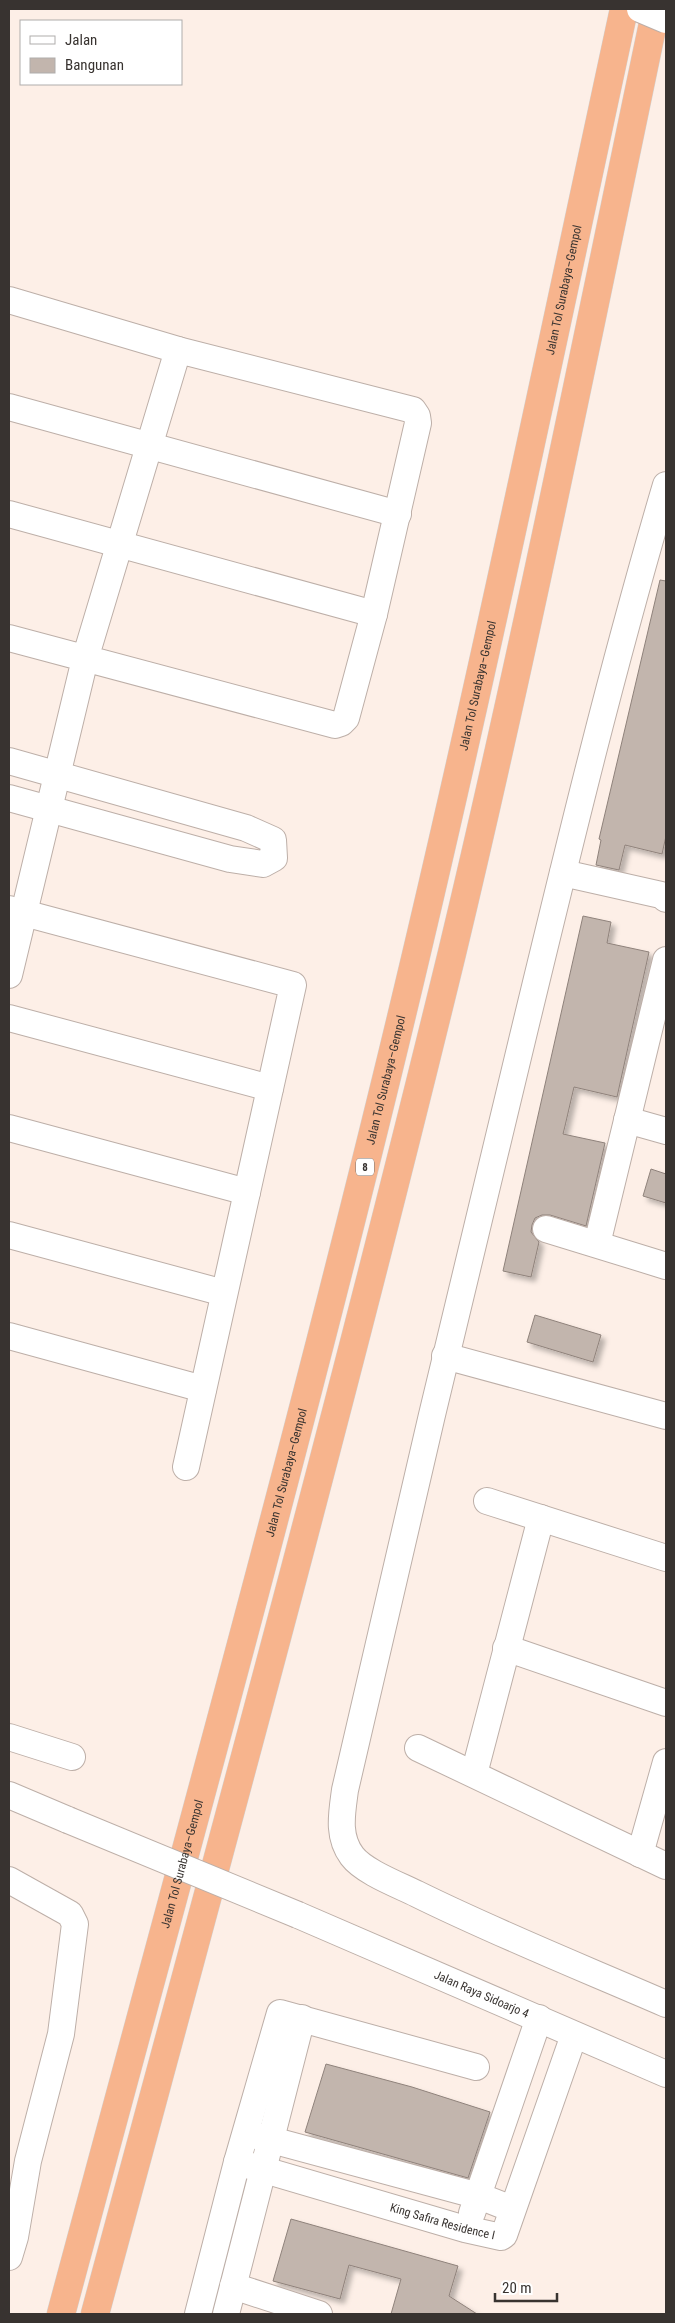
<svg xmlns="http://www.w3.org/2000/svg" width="675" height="2323" viewBox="0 0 675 2323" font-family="'Roboto Condensed',sans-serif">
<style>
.building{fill:#c2b5ad;stroke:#8f827b;filter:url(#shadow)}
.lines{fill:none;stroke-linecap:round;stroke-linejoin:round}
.minor-casing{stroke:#bdafa8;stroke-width:28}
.highway-casing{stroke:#d3d2d1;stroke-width:29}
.minor{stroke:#fff;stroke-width:26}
.highway{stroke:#f7b48d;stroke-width:28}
.minor-bridge-casing{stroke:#bdafa8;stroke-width:28;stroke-linecap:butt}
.minor-bridge{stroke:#fff;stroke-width:26}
.labels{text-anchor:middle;stroke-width:4;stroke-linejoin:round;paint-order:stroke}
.shield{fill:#fff;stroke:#74706e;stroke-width:1}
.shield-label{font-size:11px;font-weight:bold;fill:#383330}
.street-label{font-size:12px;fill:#383330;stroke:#fff}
</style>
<defs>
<filter id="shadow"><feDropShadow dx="4.5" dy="4.5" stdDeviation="2.5" flood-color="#0004"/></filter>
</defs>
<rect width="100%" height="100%" fill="#fdefe7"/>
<g class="building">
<path d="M 660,580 L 666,581 L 666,836 L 662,854 L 625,845 L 619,870 L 596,865 L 601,840 L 599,839 Z"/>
<path d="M 583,916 L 611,922 L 607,943 L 649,952 L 617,1097 L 574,1087 L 565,1126 L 563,1134 L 605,1143 L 586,1226 L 550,1215 L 542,1215 L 535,1218 L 532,1225 L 531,1232 L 539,1242 L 531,1277 L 503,1271 Z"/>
<path d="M 651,1169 L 666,1174 L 666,1203 L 643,1196 Z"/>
<path d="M 535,1315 L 601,1335 L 593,1362 L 527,1342 Z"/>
<path d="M 326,2064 L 412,2087 L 490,2112 L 468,2178 L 305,2132 Z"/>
<path d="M 291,2219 L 458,2266 L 449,2296 L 477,2314 L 391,2314 L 401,2279 L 349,2265 L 340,2299 L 273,2281 Z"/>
</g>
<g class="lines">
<g class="minor-casing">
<g id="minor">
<path d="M 9,300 L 178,350"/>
<path d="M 9,407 L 398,514"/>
<path d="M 666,485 C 613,664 569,846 525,1028 C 463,1281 403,1536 345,1790 C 342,1813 337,1836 352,1856 C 364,1872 399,1885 417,1894 C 498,1934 583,1968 666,2004"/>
<path d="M 9,514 L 374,614"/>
<path d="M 9,638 L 335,725 L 341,723 L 346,718 L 374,614 L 418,423 L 417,416 L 413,410 L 178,350 L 85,659 L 9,975"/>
<path d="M 9,761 L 246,828 L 273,840 L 274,858 L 263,864 L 230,859 L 9,798"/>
<path d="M 563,873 L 661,895 L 666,899"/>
<path d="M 9,909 L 293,985 L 186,1467"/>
<path d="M 9,1018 L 270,1088"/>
<path d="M 627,1120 L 666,1131"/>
<path d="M 9,1128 L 247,1192"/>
<path d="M 546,1229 L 666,1266"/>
<path d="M 9,1235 L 224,1293"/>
<path d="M 597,1244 L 666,960"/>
<path d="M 9,1336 L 203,1389"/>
<path d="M 445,1356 L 666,1416"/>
<path d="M 487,1501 L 666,1558"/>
<path d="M 506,1648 L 666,1703"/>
<path d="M 9,1737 L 72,1757"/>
<path d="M 418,1748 L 666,1866"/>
<path d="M 474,1774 L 541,1518"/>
<path d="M 9,1795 L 68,1820"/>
<path d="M 640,1854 L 666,1762"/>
<path d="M 9,1880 L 70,1914 L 75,1924 L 61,2034 L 28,2161 L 15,2237 L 9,2257"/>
<path id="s1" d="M 298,1915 L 666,2074"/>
<path d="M 253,2135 L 479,2196 L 512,2209"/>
<path id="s2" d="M 237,2162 L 465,2229 L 501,2237 L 504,2235 L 574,2035"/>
<path d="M 472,2213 L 539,2018"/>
<path d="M 233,2286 L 319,2314"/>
<path d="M 198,2314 L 237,2162 L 280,2013 L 476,2067"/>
<path d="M 226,2314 L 302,2018"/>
</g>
</g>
<g class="highway-casing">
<g id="highway">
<path id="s3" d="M 61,2314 C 171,1903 285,1493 386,1080 C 473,725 547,366 624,9"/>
<path d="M 95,2314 C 217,1861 341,1409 452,953 C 527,640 590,324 656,9"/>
</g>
</g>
<use href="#minor" class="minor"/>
<use href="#highway" class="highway"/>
<g class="minor-bridge-casing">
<g id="minor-bridge">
<path d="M 640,9 L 666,20"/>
<path d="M 68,1820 L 298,1915"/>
</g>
</g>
<use href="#minor-bridge" class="minor-bridge"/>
</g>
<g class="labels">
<rect class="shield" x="356" y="1158.5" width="18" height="17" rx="4"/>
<g class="shield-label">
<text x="365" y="1171">8</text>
</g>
<g class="street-label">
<text dy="4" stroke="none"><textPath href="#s3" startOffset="2086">Jalan Tol Surabaya–Gempol</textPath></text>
<text dy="4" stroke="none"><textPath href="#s3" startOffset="1681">Jalan Tol Surabaya–Gempol</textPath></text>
<text dy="4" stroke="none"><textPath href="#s3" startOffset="1276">Jalan Tol Surabaya–Gempol</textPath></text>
<text dy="4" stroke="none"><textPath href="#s3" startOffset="871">Jalan Tol Surabaya–Gempol</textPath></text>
<text dy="4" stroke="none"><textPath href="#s3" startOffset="466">Jalan Tol Surabaya–Gempol</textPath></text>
<text dy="4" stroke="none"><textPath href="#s1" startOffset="200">Jalan Raya Sidoarjo 4</textPath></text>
<text dy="4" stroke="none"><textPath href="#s2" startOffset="214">King Safira Residence I</textPath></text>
</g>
</g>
<rect width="675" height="2323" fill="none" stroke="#383330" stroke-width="20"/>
<rect x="20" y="20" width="162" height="65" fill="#ffffff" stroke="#afadac"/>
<rect x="30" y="36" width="25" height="8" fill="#ffffff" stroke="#afadac"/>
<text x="65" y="45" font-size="15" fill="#383330">Jalan</text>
<rect x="30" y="58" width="25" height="15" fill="#c2b5ad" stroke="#afadac"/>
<text x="65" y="70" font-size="15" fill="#383330">Bangunan</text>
<path d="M495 2293v8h62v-8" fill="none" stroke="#383330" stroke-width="2.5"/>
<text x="502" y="2293" font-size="15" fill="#383330" stroke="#ffffff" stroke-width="4" paint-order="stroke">20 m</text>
</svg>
